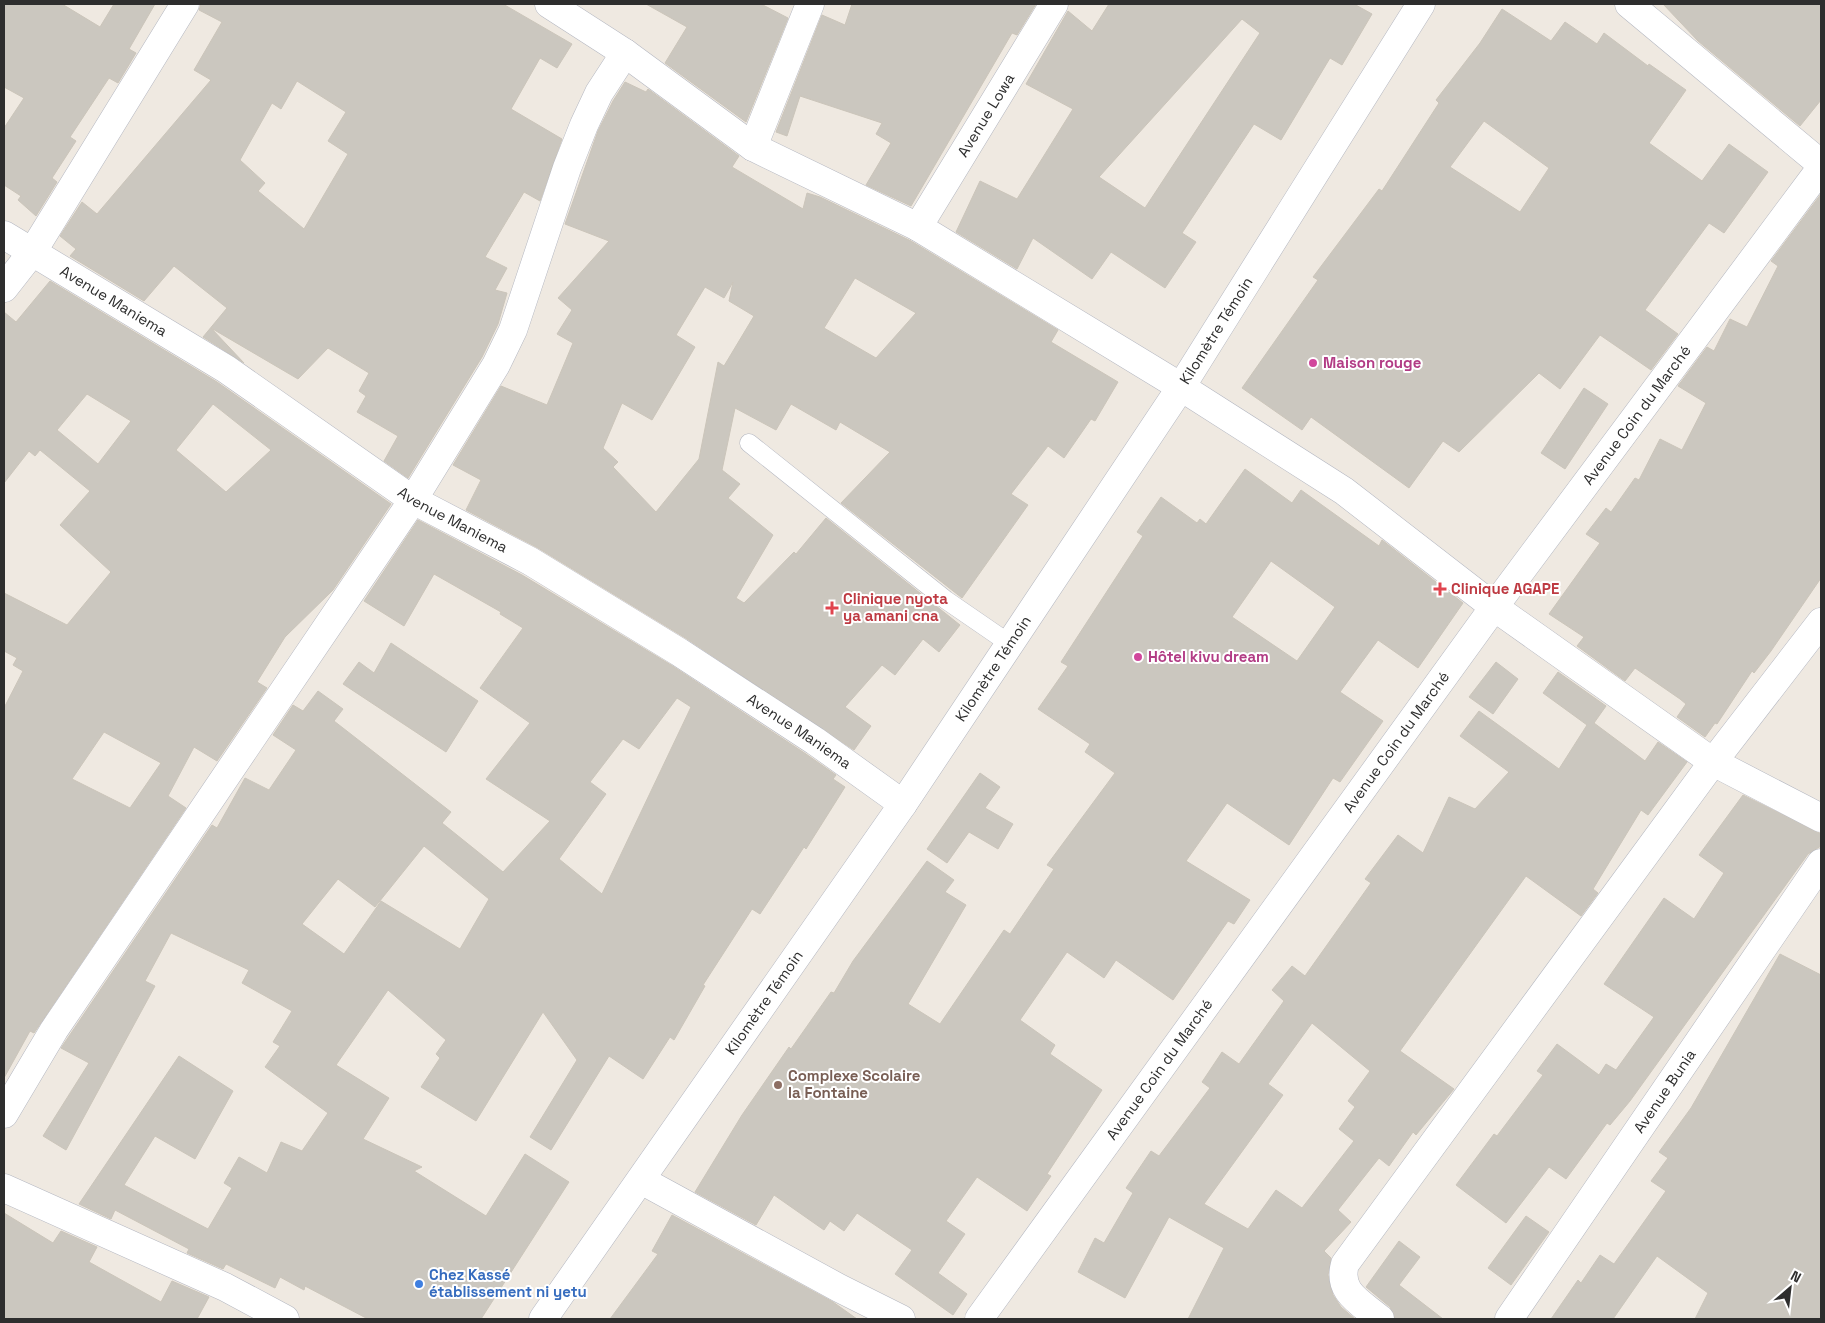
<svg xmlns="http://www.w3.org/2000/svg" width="1825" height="1323" viewBox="0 0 1825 1323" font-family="'Space Grotesk',sans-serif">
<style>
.building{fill:#cbc7bf;stroke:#cbc5ba;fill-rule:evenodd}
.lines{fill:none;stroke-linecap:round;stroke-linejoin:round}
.service-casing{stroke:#b4b7c1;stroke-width:19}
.minor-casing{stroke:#b4b7c1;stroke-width:29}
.secondary-casing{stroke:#b4b7c1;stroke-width:29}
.service{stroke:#fff;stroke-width:18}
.minor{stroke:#fff;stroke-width:28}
.secondary{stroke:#fff;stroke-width:28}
.hotel-dot{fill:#d1479c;stroke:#fff;stroke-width:2}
.health-dot{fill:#e0444e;stroke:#fff;stroke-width:2}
.education-dot{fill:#8d6e63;stroke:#fff;stroke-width:2}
.shop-dot{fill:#3f7fe0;stroke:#fff;stroke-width:2}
.labels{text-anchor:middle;stroke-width:4;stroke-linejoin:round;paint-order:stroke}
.street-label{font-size:15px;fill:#2e2e2e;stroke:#fff}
.hotel-label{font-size:15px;font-weight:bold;fill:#b23c85;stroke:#fff;text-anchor:start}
.health-label{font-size:15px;font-weight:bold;fill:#be3a42;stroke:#fff;text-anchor:start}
.education-label{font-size:15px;font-weight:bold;fill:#785e54;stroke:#fff;text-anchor:start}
.shop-label{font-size:15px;font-weight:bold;fill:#366cbe;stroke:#fff;text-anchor:start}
</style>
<rect width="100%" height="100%" fill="#efe9e1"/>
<g class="building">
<path d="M 4,4 L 62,4 L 100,27 L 114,4 L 155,4 L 129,49 L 136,53 L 118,83 L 109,78 L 70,137 L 76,141 L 52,178 L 57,182 L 36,216 L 18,200 L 21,196 L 4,185 L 4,128 L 24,98 L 4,87 Z"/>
<path d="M 201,4 L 503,4 L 572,44 L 557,68 L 540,58 L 511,109 L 562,139 L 540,201 L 524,192 L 485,257 L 507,268 L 495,290 L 507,293 L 498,324 L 482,357 L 408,478 L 384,461 L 398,436 L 357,412 L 366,396 L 359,391 L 369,373 L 328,348 L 298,379 L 211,328 L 244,363 L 203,337 L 227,308 L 174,266 L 144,301 L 70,256 L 76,249 L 60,236 L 82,202 L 97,214 L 211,80 L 194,70 L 222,22 L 199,10 ZM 297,81 L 346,112 L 328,141 L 348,154 L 304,229 L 258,191 L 265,183 L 240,160 L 272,103 L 281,109 Z"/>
<path d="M 646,4 L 761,4 L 788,18 L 746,122 L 665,63 L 687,27 Z"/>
<path d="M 852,4 L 1036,4 L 1017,35 L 1012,33 L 911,206 L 866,185 L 891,143 L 876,134 L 882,123 L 800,96 L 787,136 L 776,132 L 822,15 L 845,25 Z"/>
<path d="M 1109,4 L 1354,4 L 1372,14 L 1342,65 L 1330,58 L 1281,140 L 1254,124 L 1182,233 L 1196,242 L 1165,288 L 1111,252 L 1092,279 L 1033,238 L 1017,269 L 956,232 L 980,181 L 1017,199 L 1073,109 L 1026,84 L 1068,11 L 1092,31 ZM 1242,19 L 1260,33 L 1145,208 L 1099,177 Z"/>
<path d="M 1663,4 L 1821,4 L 1821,100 L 1800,126 L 1698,41 Z"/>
<path d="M 1502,9 L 1551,41 L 1565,22 L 1597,44 L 1604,33 L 1648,66 L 1649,64 L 1686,90 L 1649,143 L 1702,181 L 1729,144 L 1768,172 L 1724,233 L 1709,223 L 1645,310 L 1678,334 L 1651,370 L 1600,335 L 1560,389 L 1539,373 L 1459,452 L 1443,441 L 1409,488 L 1311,417 L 1302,430 L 1242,388 L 1318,280 L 1313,277 L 1379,189 L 1382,191 L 1439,103 L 1436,100 L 1480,43 ZM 1484,121 L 1549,168 L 1520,212 L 1450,167 Z"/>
<path d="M 625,82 L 646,92 L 648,89 L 739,156 L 732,167 L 803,209 L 807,193 L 820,197 L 911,241 L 1058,330 L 1051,342 L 1118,382 L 1095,421 L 1091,419 L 1064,458 L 1048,446 L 1011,494 L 1028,505 L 962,598 L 841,503 L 890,452 L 840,422 L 836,430 L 791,404 L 776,430 L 735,408 L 722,470 L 740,484 L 728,498 L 773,535 L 736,598 L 744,603 L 794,552 L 796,554 L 826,518 L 960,625 L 939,652 L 923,639 L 895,675 L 882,665 L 845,707 L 871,726 L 854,750 L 687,639 L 538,548 L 466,510 L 481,480 L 453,465 L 501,386 L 547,405 L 573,343 L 557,334 L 572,310 L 558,298 L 609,241 L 565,224 L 598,131 L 613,101 ZM 855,278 L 916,313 L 876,358 L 824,328 ZM 733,282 L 729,301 L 754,316 L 724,366 L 718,362 L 699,459 L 656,512 L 613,467 L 618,462 L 603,448 L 622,403 L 652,420 L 695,347 L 676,335 L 705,287 L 724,298 Z"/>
<path d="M 1821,194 L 1821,578 L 1771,651 L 1754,673 L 1752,671 L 1717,724 L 1715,723 L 1705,737 L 1677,717 L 1686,704 L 1680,699 L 1635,668 L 1625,681 L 1577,646 L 1584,637 L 1549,614 L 1600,543 L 1586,534 L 1606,508 L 1611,512 L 1635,478 L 1639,480 L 1660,439 L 1682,450 L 1706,403 L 1678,386 L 1707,347 L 1714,351 L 1730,319 L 1747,327 L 1778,266 L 1771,261 Z"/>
<path d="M 50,281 L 217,382 L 391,504 L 333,590 L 285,637 L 257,682 L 267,688 L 217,761 L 194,747 L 168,796 L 186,808 L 34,1033 L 30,1031 L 4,1078 L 4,708 L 23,671 L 13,665 L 17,658 L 4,651 L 4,593 L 67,625 L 111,572 L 60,525 L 90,491 L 40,450 L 35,456 L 29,451 L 4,483 L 4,312 L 16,322 ZM 87,394 L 131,421 L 98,464 L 57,430 ZM 213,404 L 271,450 L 226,492 L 176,450 ZM 104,732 L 161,763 L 130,808 L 72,779 Z"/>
<path d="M 1584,388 L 1608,404 L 1565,469 L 1541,453 Z"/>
<path d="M 1245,469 L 1292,503 L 1301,490 L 1379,546 L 1382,540 L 1463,603 L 1418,668 L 1378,640 L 1340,692 L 1383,721 L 1340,782 L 1333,778 L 1289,845 L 1227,803 L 1186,861 L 1250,900 L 1234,924 L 1228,921 L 1173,1000 L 1116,960 L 1104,978 L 1067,952 L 1020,1020 L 1055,1045 L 1050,1054 L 1102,1090 L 1047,1174 L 1051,1176 L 1027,1211 L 977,1177 L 946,1221 L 965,1234 L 938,1273 L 967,1294 L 953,1315 L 895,1274 L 912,1250 L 857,1213 L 844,1231 L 830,1221 L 824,1230 L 774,1195 L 756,1225 L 695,1192 L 742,1115 L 789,1047 L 791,1049 L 831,992 L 834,993 L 853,961 L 927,861 L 954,880 L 945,892 L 966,905 L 908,1004 L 940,1024 L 1004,930 L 1010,934 L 1054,869 L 1047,865 L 1115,773 L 1085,752 L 1090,744 L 1038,709 L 1068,666 L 1061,662 L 1143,536 L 1137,532 L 1161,497 L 1197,523 L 1200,519 L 1206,524 ZM 1271,561 L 1335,607 L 1297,661 L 1232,617 Z"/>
<path d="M 418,520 L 522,575 L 671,665 L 806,754 L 836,775 L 833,779 L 845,787 L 806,849 L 804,847 L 760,914 L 752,909 L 703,985 L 705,986 L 674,1040 L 670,1037 L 643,1079 L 609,1056 L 551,1150 L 530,1137 L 577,1060 L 543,1012 L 476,1121 L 421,1087 L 440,1058 L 436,1054 L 446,1040 L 388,990 L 336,1065 L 389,1098 L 363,1139 L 422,1167 L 414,1171 L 486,1216 L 525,1154 L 569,1182 L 481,1319 L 368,1319 L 305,1286 L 304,1290 L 280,1277 L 275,1288 L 226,1264 L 223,1269 L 187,1253 L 189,1249 L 115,1210 L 111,1219 L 79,1204 L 179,1056 L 233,1091 L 195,1159 L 155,1136 L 124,1185 L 208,1229 L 232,1188 L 224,1183 L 239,1157 L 267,1173 L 281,1142 L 302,1151 L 328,1113 L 265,1067 L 280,1046 L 273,1042 L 292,1011 L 242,983 L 249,970 L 171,933 L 145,981 L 155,986 L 66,1150 L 43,1136 L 89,1063 L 61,1048 L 212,825 L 217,828 L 245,778 L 269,790 L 296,750 L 273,735 L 293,705 L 303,711 L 318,691 L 343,709 L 334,721 L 451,812 L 442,823 L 503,872 L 550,821 L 486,779 L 530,723 L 480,688 L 523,628 L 500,614 L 501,612 L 434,574 L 404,626 L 364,601 ZM 677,698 L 691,707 L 602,894 L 559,859 L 606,794 L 590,782 L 623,739 L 639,749 ZM 424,846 L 489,899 L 460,949 L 381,901 L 344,954 L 302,924 L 338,879 L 375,907 Z"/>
<path d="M 391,643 L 478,701 L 446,752 L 343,684 L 359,662 L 374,673 Z"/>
<path d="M 1496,662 L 1518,679 L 1493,714 L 1469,697 Z"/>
<path d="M 1558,672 L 1606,706 L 1594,723 L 1645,761 L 1658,742 L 1687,762 L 1648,815 L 1641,810 L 1593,889 L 1598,893 L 1581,916 L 1526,876 L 1400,1051 L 1454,1089 L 1416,1135 L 1413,1132 L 1389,1166 L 1379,1158 L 1338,1210 L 1351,1222 L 1324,1251 L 1331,1258 L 1328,1275 L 1333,1295 L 1341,1307 L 1355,1319 L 1188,1319 L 1224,1248 L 1169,1217 L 1125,1298 L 1078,1272 L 1095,1238 L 1104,1243 L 1133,1193 L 1126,1188 L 1151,1151 L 1159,1156 L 1210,1088 L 1202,1082 L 1222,1052 L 1239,1064 L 1284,1001 L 1272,990 L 1292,966 L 1305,976 L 1371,883 L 1365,879 L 1398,835 L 1423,853 L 1449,797 L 1475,809 L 1509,772 L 1460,736 L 1479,711 L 1559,769 L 1587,725 L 1543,693 ZM 1312,1023 L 1370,1071 L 1348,1101 L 1355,1107 L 1339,1129 L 1354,1141 L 1302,1208 L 1276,1190 L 1248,1229 L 1204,1204 L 1283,1095 L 1268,1084 Z"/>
<path d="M 980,773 L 1000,787 L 985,808 L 1013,824 L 998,849 L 969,832 L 947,863 L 927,849 Z"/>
<path d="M 1743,795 L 1821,834 L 1821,846 L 1808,854 L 1630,1101 L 1610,1125 L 1607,1123 L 1566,1179 L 1549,1167 L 1506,1223 L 1456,1185 L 1494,1134 L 1497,1136 L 1543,1075 L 1537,1071 L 1557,1044 L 1599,1075 L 1606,1064 L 1616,1070 L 1654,1017 L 1604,984 L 1664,898 L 1694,919 L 1724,873 L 1699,855 Z"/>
<path d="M 1780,954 L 1821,975 L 1821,1319 L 1695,1319 L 1708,1293 L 1657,1256 L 1613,1319 L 1551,1319 L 1578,1280 L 1581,1283 L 1600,1255 L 1614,1264 L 1666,1191 L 1651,1181 L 1668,1158 L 1659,1152 L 1691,1108 Z"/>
<path d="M 4,1213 L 53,1243 L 61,1231 L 97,1247 L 89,1262 L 161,1302 L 172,1281 L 209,1297 L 197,1319 L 4,1319 Z"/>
<path d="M 672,1215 L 833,1302 L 857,1319 L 610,1319 L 658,1254 L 652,1251 Z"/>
<path d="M 1526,1216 L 1549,1232 L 1511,1285 L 1488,1268 Z"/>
<path d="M 1399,1241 L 1420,1257 L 1399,1285 L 1443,1319 L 1395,1319 L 1390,1307 L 1366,1287 Z"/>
</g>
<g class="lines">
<g class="service-casing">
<path id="service" d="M 749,443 L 946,600 L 1010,644"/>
</g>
<g class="minor-casing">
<g id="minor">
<path d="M 549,4 L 625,53 L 753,147 L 918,227 L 1181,387 L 1344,491 L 1494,607 L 1713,762 L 1821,818"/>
<path d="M 1629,4 L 1821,164"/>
<path d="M 753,147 L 810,4"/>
<path id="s1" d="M 918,227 L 1054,4"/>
<path id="s2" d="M 4,235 L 226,369 L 413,500 L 530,561 L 679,652 L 815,741 L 903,804"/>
<path d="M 4,288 L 33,251 L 185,4"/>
<path d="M 4,1114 L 54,1030 L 413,500 L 496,365 L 513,330 L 567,168 L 584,125 L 599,93 L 625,53"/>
<path d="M 641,1180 L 839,1288 L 901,1319"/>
<path d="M 4,1188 L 225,1287 L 285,1319"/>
<path id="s3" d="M 979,1319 L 1494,607 L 1821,168"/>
<path d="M 1380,1319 C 1360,1302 1337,1292 1345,1264 L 1713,762 L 1821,622"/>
<path id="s4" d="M 1509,1319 L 1821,863"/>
</g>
</g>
<g class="secondary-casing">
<g id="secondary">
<path id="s5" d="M 543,1319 L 903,804 L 1181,387 L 1421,4"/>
</g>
</g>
<use href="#service" class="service"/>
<use href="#minor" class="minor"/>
<use href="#secondary" class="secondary"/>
</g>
<g class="hotel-dot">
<circle cx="1313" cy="363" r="5"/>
<circle cx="1138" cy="657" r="5"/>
</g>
<g class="health-dot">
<path d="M1437.5 581.5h5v5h5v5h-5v5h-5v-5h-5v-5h5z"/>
<path d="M829.5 600.5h5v5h5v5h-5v5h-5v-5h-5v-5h5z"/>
</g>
<circle class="education-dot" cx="778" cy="1085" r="5"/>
<circle class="shop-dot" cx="419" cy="1284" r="5"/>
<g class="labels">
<g class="street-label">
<text dy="5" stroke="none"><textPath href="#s1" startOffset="131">Avenue Lowa</textPath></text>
<text dy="5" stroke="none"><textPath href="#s2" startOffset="128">Avenue Maniema</textPath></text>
<text dy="5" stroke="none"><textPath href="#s5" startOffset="1196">Kilomètre Témoin</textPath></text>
<text dy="5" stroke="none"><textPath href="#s3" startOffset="1118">Avenue Coin du Marché</textPath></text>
<text dy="5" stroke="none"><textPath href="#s2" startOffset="532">Avenue Maniema</textPath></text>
<text dy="5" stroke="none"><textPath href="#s5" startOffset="791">Kilomètre Témoin</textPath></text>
<text dy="5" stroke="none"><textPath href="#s2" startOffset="938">Avenue Maniema</textPath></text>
<text dy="5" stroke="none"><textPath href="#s3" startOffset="712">Avenue Coin du Marché</textPath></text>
<text dy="5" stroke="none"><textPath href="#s5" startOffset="386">Kilomètre Témoin</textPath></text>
<text dy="5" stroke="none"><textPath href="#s3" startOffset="308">Avenue Coin du Marché</textPath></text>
<text dy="5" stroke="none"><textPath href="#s4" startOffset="276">Avenue Bunia</textPath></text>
</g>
<g class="hotel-label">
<text x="1323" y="368">Maison rouge</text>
<text x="1148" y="662">Hôtel kivu dream</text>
</g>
<g class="health-label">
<text x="1451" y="594">Clinique AGAPE</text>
<text x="843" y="604">Clinique nyota<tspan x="843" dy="17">ya amani cna</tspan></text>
</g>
<g class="education-label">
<text x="788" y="1081">Complexe Scolaire<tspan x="788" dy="17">la Fontaine</tspan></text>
</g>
<g class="shop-label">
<text x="429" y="1280">Chez Kassé<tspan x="429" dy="17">établissement ni yetu</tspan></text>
</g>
</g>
<rect width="1825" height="1323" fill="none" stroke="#2e2e2e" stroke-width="10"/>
<g transform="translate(1790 1288) rotate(28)" stroke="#ffffff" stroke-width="4" paint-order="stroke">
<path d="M0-4L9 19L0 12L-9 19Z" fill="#2e2e2e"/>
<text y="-8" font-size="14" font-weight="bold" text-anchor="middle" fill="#2e2e2e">N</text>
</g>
</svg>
